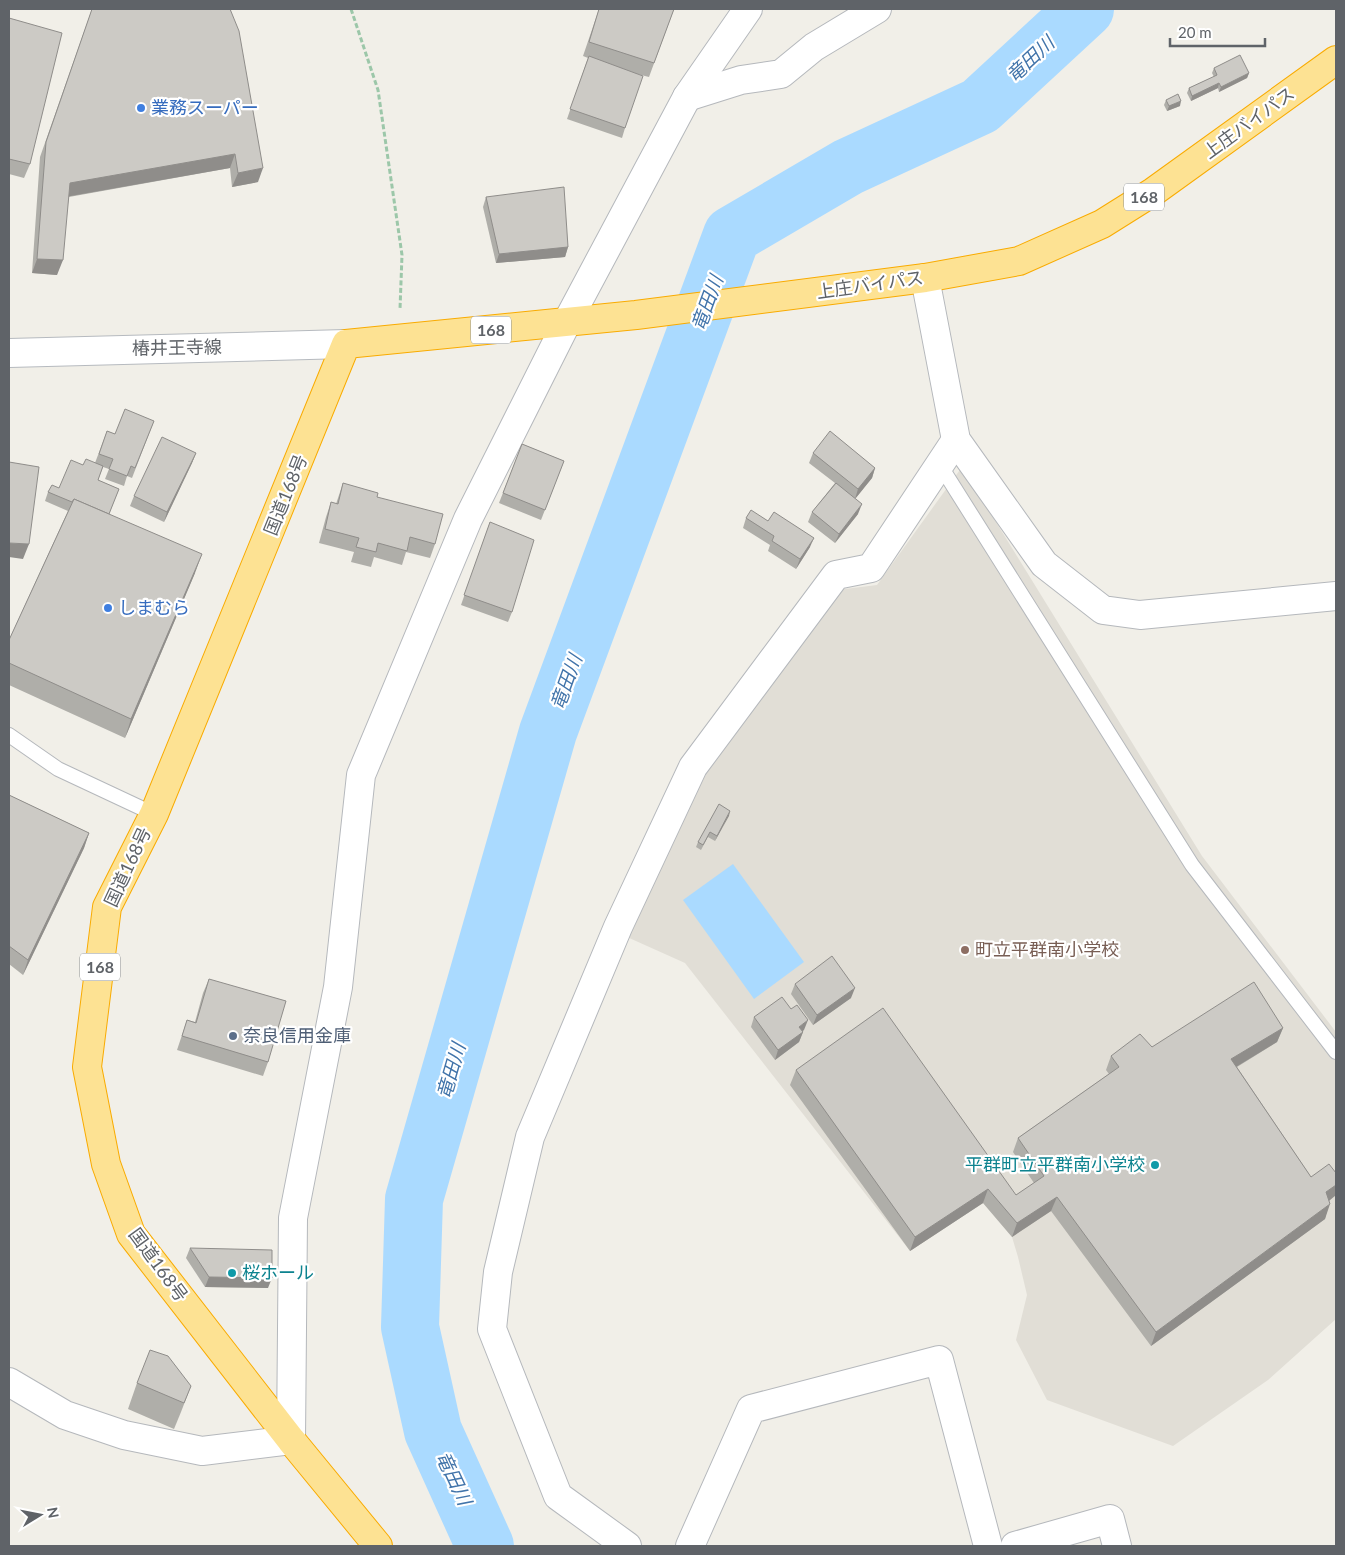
<svg xmlns="http://www.w3.org/2000/svg" width="1345" height="1555" viewBox="0 0 1345 1555" font-family="Lato,'Noto Sans JP',sans-serif">
<style>
.education{fill:#e1ded6}
.water{fill:#aadaff}
.lines{fill:none;stroke-linecap:round;stroke-linejoin:round}
.river{stroke:#aadaff;stroke-width:58}
.lane-casing{stroke:#b5b8bc;stroke-width:16}
.street-casing{stroke:#b5b8bc;stroke-width:30}
.secondary-casing{stroke:#b6babf;stroke-width:30}
.highway-casing{stroke:#f9ab00;stroke-width:30}
.path{stroke:#9cc7a9;stroke-width:3;stroke-dasharray:5 2.5;stroke-linecap:butt}
.lane{stroke:#fff;stroke-width:14}
.street{stroke:#fff;stroke-width:28}
.secondary{stroke:#fff;stroke-width:28}
.highway{stroke:#fde293;stroke-width:28}
.wall{fill:#afaea9}
.shaded-wall{fill:#8f8d8a}
.building{fill:#cccac5;stroke:#8f8d8a}
.shop-dot{fill:#3f7fe0;stroke:#fff;stroke-width:2}
.education-dot{fill:#8d6e63;stroke:#fff;stroke-width:2}
.service-dot{fill:#5c6f8a;stroke:#fff;stroke-width:2}
.culture-dot{fill:#0f9aa8;stroke:#fff;stroke-width:2}
.labels{text-anchor:middle;stroke-width:4.5;stroke-linejoin:round;paint-order:stroke}
.shield{fill:#fff;stroke:#8f9295;stroke-width:1}
.shield-label{font-size:16px;font-weight:bold;fill:#5f6368}
.shop-label{font-size:18px;fill:#366cbe;stroke:#fff;text-anchor:start}
.street-label{font-size:18px;fill:#5f6368;stroke:#fff}
.education-label{font-size:18px;fill:#785e54;stroke:#fff;text-anchor:start}
.service-label{font-size:18px;fill:#4e5e75;stroke:#fff;text-anchor:start}
.culture-label{font-size:18px;fill:#0d838f;stroke:#fff;text-anchor:end}
.water-label{font-size:19px;font-style:italic;fill:#4174aa;stroke:#fff}
</style>
<rect width="100%" height="100%" fill="#f1efe8"/>
<path class="education" d="M 962,467 L 1202,856 L 1336,1032 L 1336,1319 L 1268,1380 L 1173,1446 L 1047,1400 L 1016,1340 L 1027,1295 L 1018,1257 L 1012,1237 L 983,1203 L 910,1251 L 685,963 L 627,937 L 703,769 L 837,590 L 877,585 Z"/>
<path class="water" d="M 733,864 L 804,962 L 754,999 L 683,900 Z"/>
<g class="lines">
<path class="river" d="M 485,1546 L 433,1431 L 410,1327 L 414,1199 L 548,732 L 732,235 L 848,167 L 980,106 L 1085,9"/>
<g class="lane-casing">
<g id="lane">
<path d="M 940,465 L 1192,865 L 1336,1052"/>
<path d="M 9,735 L 58,769 L 154,814"/>
</g>
</g>
<g class="street-casing">
<g id="street">
<path d="M 687,97 L 741,80 L 781,74 L 814,47 L 877,9"/>
<path d="M 925,278 L 956,440 L 1044,564 L 1103,610 L 1140,615 L 1336,596"/>
<path d="M 9,1382 L 65,1415 L 124,1435 L 202,1451 L 291,1440 L 293,1218 L 338,987 L 361,775 L 468,519 L 567,322 L 687,97 L 748,9"/>
<path d="M 627,1546 L 558,1496 L 492,1329 L 498,1272 L 530,1137 L 618,927 L 693,767 L 836,575 L 871,568 L 956,440"/>
<path d="M 690,1546 L 751,1409 L 939,1360 L 988,1546"/>
<path d="M 1015,1546 L 1110,1519 L 1117,1546"/>
</g>
</g>
<g class="secondary-casing">
<path id="secondary" d="M 9,353 L 346,344"/>
</g>
<g class="highway-casing">
<path id="highway" d="M 378,1546 L 291,1440 L 131,1234 L 106,1164 L 87,1067 L 107,907 L 154,814 L 346,344 L 636,315 L 925,278 L 1019,261 L 1102,224 L 1153,192 L 1336,60"/>
</g>
<path class="path" d="M 351,9 L 378,90 L 402,255 L 400,309"/>
<use href="#lane" class="lane"/>
<use href="#street" class="street"/>
<use href="#secondary" class="secondary"/>
<use href="#highway" class="highway"/>
</g>
<g class="wall">
<path d="M 92,9 L 230,9 L 258,182 L 232,187 L 230,168 L 69,197 L 57,275 L 32,273 L 40,157 Z"/>
<path d="M 599,9 L 674,9 L 649,77 L 637,74 L 625,128 L 622,138 L 567,119 L 588,58 L 583,56 Z"/>
<path d="M 9,18 L 30,164 L 24,178 L 9,174 Z"/>
<path d="M 1214,68 L 1249,73 L 1247,78 L 1219,92 L 1218,88 L 1191,101 L 1187,93 L 1189,88 L 1214,77 L 1212,73 Z"/>
<path d="M 1166,100 L 1180,106 L 1167,111 L 1164,105 Z"/>
<path d="M 486,197 L 568,247 L 565,257 L 496,263 L 483,207 Z"/>
<path d="M 154,421 L 132,478 L 127,476 L 124,486 L 105,479 L 109,469 L 103,467 L 98,480 L 119,489 L 109,514 L 195,573 L 125,738 L 9,685 L 9,640 L 68,511 L 45,501 L 48,492 L 59,488 L 83,465 L 95,463 L 107,431 L 115,434 Z"/>
<path d="M 522,444 L 564,461 L 541,520 L 499,503 Z"/>
<path d="M 196,453 L 192,463 L 164,522 L 130,506 L 134,496 Z"/>
<path d="M 813,453 L 875,468 L 872,478 L 855,499 L 858,514 L 835,543 L 808,522 L 812,512 L 835,483 L 809,463 Z"/>
<path d="M 343,483 L 377,497 L 435,544 L 430,558 L 406,552 L 402,565 L 374,557 L 371,567 L 351,562 L 354,552 L 319,543 L 326,517 L 331,502 L 336,504 Z"/>
<path d="M 746,518 L 768,521 L 810,547 L 796,569 L 768,551 L 770,545 L 743,528 Z"/>
<path d="M 490,522 L 512,612 L 508,622 L 461,605 Z"/>
<path d="M 9,795 L 89,833 L 84,848 L 23,975 L 9,964 Z"/>
<path d="M 730,811 L 715,841 L 708,837 L 701,850 L 696,847 L 698,842 Z"/>
<path d="M 209,979 L 268,1062 L 263,1076 L 177,1050 L 187,1020 L 195,1022 L 203,993 Z"/>
<path d="M 795,984 L 851,998 L 813,1025 L 791,994 Z"/>
<path d="M 754,1017 L 804,1030 L 802,1031 L 803,1032 L 799,1042 L 775,1060 L 751,1027 Z"/>
<path d="M 1283,1028 L 1277,1042 L 1237,1067 L 1311,1177 L 1336,1173 L 1336,1195 L 1329,1201 L 1325,1219 L 1151,1346 L 1051,1211 L 1012,1237 L 983,1203 L 910,1251 L 790,1085 L 796,1070 L 1016,1195 L 1034,1183 L 1013,1152 L 1018,1138 L 1109,1074 L 1106,1070 L 1111,1056 L 1152,1047 Z"/>
<path d="M 190,1248 L 268,1288 L 205,1287 L 186,1258 Z"/>
<path d="M 137,1383 L 191,1386 L 181,1412 L 174,1429 L 128,1409 Z"/>
</g>
<g class="shaded-wall">
<path d="M 1249,73 L 1247,78 L 1219,92 L 1221,87 Z"/>
<path d="M 1219,83 L 1218,88 L 1191,101 L 1192,96 Z"/>
<path d="M 1181,101 L 1180,106 L 1167,111 L 1169,106 Z"/>
<path d="M 235,154 L 230,168 L 65,197 L 70,183 Z"/>
<path d="M 263,168 L 258,182 L 232,187 L 238,173 Z"/>
<path d="M 568,247 L 565,257 L 496,263 L 499,254 Z"/>
<path d="M 37,259 L 63,260 L 57,275 L 32,273 Z"/>
<path d="M 196,453 L 192,463 L 164,522 L 167,512 Z"/>
<path d="M 875,468 L 872,478 L 855,499 L 858,489 Z"/>
<path d="M 862,504 L 858,514 L 835,543 L 839,534 Z"/>
<path d="M 814,538 L 810,547 L 796,569 L 800,559 Z"/>
<path d="M 9,543 L 29,544 L 23,559 L 9,557 Z"/>
<path d="M 202,554 L 195,573 L 125,738 L 131,719 Z"/>
<path d="M 730,811 L 729,816 L 715,841 L 717,836 Z"/>
<path d="M 89,833 L 84,848 L 23,975 L 28,960 Z"/>
<path d="M 855,988 L 851,998 L 813,1025 L 817,1015 Z"/>
<path d="M 808,1020 L 804,1030 L 795,1037 L 799,1027 Z"/>
<path d="M 1283,1028 L 1277,1042 L 1226,1073 L 1231,1059 Z"/>
<path d="M 803,1032 L 799,1042 L 775,1060 L 778,1050 Z"/>
<path d="M 1336,1185 L 1336,1195 L 1321,1207 L 1326,1192 Z"/>
<path d="M 988,1189 L 983,1203 L 910,1251 L 915,1237 Z"/>
<path d="M 1057,1197 L 1051,1211 L 1012,1237 L 1017,1223 Z"/>
<path d="M 1330,1204 L 1325,1219 L 1151,1346 L 1156,1332 Z"/>
<path d="M 209,1277 L 272,1278 L 268,1288 L 205,1287 Z"/>
</g>
<g class="building">
<path d="M 92,9 L 230,9 L 239,31 L 263,168 L 238,173 L 235,154 L 70,183 L 63,260 L 37,259 L 46,142 Z"/>
<path d="M 599,9 L 674,9 L 654,63 L 589,42 Z"/>
<path d="M 9,18 L 62,33 L 30,164 L 9,159 Z"/>
<path d="M 1240,55 L 1249,73 L 1221,87 L 1219,83 L 1192,96 L 1189,88 L 1217,75 L 1214,68 Z"/>
<path d="M 589,56 L 643,76 L 625,128 L 570,109 Z"/>
<path d="M 1178,94 L 1181,101 L 1169,106 L 1166,100 Z"/>
<path d="M 564,187 L 568,247 L 499,254 L 486,197 Z"/>
<path d="M 125,409 L 154,421 L 135,468 L 131,466 L 127,476 L 109,469 L 113,459 L 99,454 L 107,431 L 115,434 Z"/>
<path d="M 830,431 L 875,468 L 858,489 L 813,453 Z"/>
<path d="M 162,437 L 196,453 L 167,512 L 134,496 Z"/>
<path d="M 522,444 L 564,461 L 545,510 L 503,493 Z"/>
<path d="M 86,459 L 103,466 L 98,480 L 119,489 L 109,514 L 74,499 L 72,502 L 48,492 L 52,485 L 59,488 L 71,460 L 83,465 Z"/>
<path d="M 9,462 L 39,467 L 29,544 L 9,543 Z"/>
<path d="M 343,483 L 378,493 L 377,497 L 443,514 L 435,544 L 410,537 L 407,551 L 378,543 L 376,552 L 356,547 L 359,538 L 325,529 L 331,502 L 338,504 Z"/>
<path d="M 836,483 L 862,504 L 839,534 L 812,512 Z"/>
<path d="M 74,499 L 202,554 L 131,719 L 9,663 L 9,640 Z"/>
<path d="M 751,510 L 768,521 L 774,512 L 814,538 L 800,559 L 772,541 L 774,536 L 746,518 Z"/>
<path d="M 490,522 L 534,540 L 512,612 L 464,595 Z"/>
<path d="M 9,795 L 89,833 L 28,960 L 9,946 Z"/>
<path d="M 719,804 L 730,811 L 717,836 L 710,832 L 703,845 L 698,842 Z"/>
<path d="M 832,956 L 855,988 L 817,1015 L 795,984 Z"/>
<path d="M 209,979 L 286,1001 L 268,1062 L 182,1036 L 187,1020 L 196,1023 Z"/>
<path d="M 1254,982 L 1283,1028 L 1231,1059 L 1311,1177 L 1329,1164 L 1336,1173 L 1336,1185 L 1326,1192 L 1330,1204 L 1156,1332 L 1057,1197 L 1017,1223 L 988,1189 L 915,1237 L 796,1070 L 883,1008 L 1016,1195 L 1044,1176 L 1018,1138 L 1119,1067 L 1111,1056 L 1140,1034 L 1152,1047 Z"/>
<path d="M 782,997 L 791,1009 L 797,1005 L 808,1020 L 799,1027 L 803,1032 L 778,1050 L 754,1017 Z"/>
<path d="M 190,1248 L 272,1250 L 272,1278 L 209,1277 Z"/>
<path d="M 150,1350 L 168,1356 L 191,1386 L 184,1403 L 137,1383 Z"/>
</g>
<g class="shop-dot">
<circle cx="141" cy="108" r="5"/>
<circle cx="108" cy="608" r="5"/>
</g>
<circle class="education-dot" cx="965" cy="950" r="5"/>
<circle class="service-dot" cx="233" cy="1036" r="5"/>
<g class="culture-dot">
<circle cx="1155" cy="1165" r="5"/>
<circle cx="232" cy="1273" r="5"/>
</g>
<g class="labels">
<g class="shield">
<rect x="1124" y="183.5" width="40" height="27" rx="4"/>
<rect x="471" y="316.5" width="40" height="27" rx="4"/>
<rect x="80" y="953.5" width="40" height="27" rx="4"/>
</g>
<g class="shield-label">
<text x="1144" y="203">168</text>
<text x="491" y="336">168</text>
<text x="100" y="973">168</text>
</g>
<g class="shop-label">
<text x="151" y="114">業務スーパー</text>
<text x="118" y="614">しまむら</text>
</g>
<g class="street-label">
<text transform="translate(1249 123) rotate(-36)" y="6">上庄バイパス</text>
<text transform="translate(870 285) rotate(-8)" y="6">上庄バイパス</text>
<text transform="translate(177 348) rotate(-1)" y="6">椿井王寺線</text>
<text transform="translate(286 495) rotate(-68)" y="6">国道168号</text>
<text transform="translate(128 867) rotate(-65)" y="6">国道168号</text>
<text transform="translate(158 1265) rotate(54)" y="6">国道168号</text>
</g>
<g class="education-label">
<text x="975" y="956">町立平群南小学校</text>
</g>
<g class="service-label">
<text x="243" y="1042">奈良信用金庫</text>
</g>
<g class="culture-label">
<text x="1145" y="1171">平群町立平群南小学校</text>
<text x="242" y="1279" text-anchor="start">桜ホール</text>
</g>
<g class="water-label">
<text transform="translate(1030 59) rotate(-43)" y="7">竜田川</text>
<text transform="translate(707 303) rotate(-70)" y="7">竜田川</text>
<text transform="translate(566 682) rotate(-70)" y="7">竜田川</text>
<text transform="translate(451 1071) rotate(-74)" y="7">竜田川</text>
<text transform="translate(454 1478) rotate(65)" y="7">竜田川</text>
</g>
</g>
<rect width="1345" height="1555" fill="none" stroke="#5f6368" stroke-width="20"/>
<g transform="translate(40 1515) rotate(80)" stroke="#ffffff" stroke-width="4" paint-order="stroke">
<path d="M0-4L9 19L0 12L-9 19Z" fill="#5f6368"/>
<text y="-8" font-size="14" font-weight="bold" text-anchor="middle" fill="#5f6368">N</text>
</g>
<path d="M1170 38v8h95v-8" fill="none" stroke="#5f6368" stroke-width="2.5"/>
<text x="1178" y="38" font-size="15" fill="#5f6368" stroke="#ffffff" stroke-width="4" paint-order="stroke">20 m</text>
</svg>
